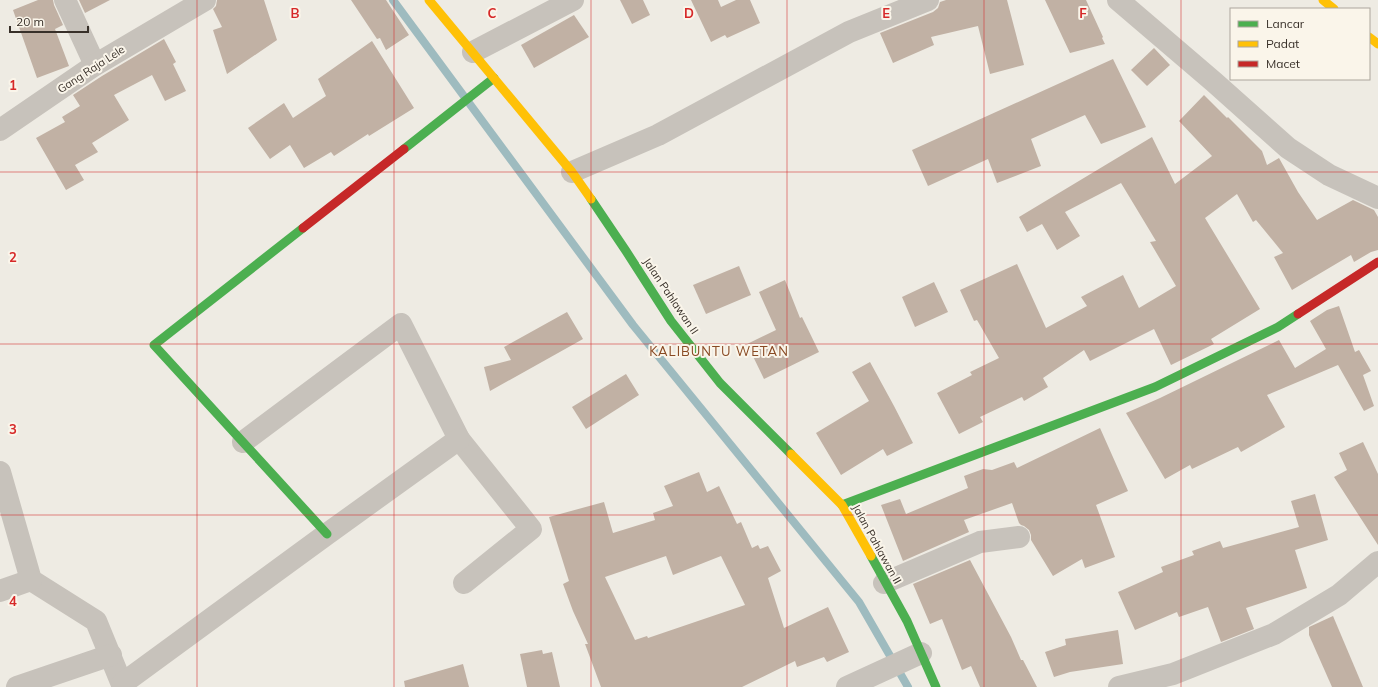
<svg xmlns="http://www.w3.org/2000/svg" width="1378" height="687" viewBox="0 0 1378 687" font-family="Mulish,sans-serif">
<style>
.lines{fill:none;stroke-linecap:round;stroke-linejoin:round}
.stream{stroke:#9ebbbf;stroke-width:8}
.building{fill:#c1b1a4;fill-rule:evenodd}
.street{stroke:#c7c2bb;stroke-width:22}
.fast{stroke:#4caf50;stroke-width:9}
.slow{stroke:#ffc107;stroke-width:9}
.jam{stroke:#c62828;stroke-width:9}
.grid{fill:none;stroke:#d62828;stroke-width:1;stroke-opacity:0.55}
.labels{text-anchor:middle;stroke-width:4;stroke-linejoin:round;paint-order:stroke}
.street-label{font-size:11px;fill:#383029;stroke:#faf5ea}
.quarter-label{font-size:13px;letter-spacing:1px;fill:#884922;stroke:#faf5ea}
.grid-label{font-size:13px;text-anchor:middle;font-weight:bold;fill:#d62828;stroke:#faf5ea;stroke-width:4;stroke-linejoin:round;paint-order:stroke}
</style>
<rect width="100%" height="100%" fill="#eeebe3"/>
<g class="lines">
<path class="stream" d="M 393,0 L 633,325 L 859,602 L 908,687"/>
</g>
<g class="building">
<path d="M 38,0 L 53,0 L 54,5 L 63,25 L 55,29 L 69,66 L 37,78 L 13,10 Z"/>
<path d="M 79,0 L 110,0 L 85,13 Z"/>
<path d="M 217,0 L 264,0 L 277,40 L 227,74 L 213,30 L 222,27 L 213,9 L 216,6 Z"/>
<path d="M 351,0 L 386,0 L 409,35 L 386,50 L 380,38 L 377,39 Z"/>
<path d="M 620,0 L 643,0 L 650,15 L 632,24 Z"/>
<path d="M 691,0 L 718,0 L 721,7 L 736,0 L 750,0 L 760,23 L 727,38 L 725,35 L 711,42 Z"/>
<path d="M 946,0 L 1007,0 L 1024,65 L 990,74 L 978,26 L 931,37 L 934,45 L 893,63 L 880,33 L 933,12 L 938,8 L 940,2 Z"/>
<path d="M 1045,0 L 1086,0 L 1103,37 L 1102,38 L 1105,44 L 1070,53 Z"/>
<path d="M 574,15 L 589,37 L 534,68 L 521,45 Z"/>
<path d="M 164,39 L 176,62 L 173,64 L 186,91 L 165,101 L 152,75 L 114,95 L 129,120 L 92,143 L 98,152 L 75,165 L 84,180 L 66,190 L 36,138 L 65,122 L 62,117 L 80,106 L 73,95 L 102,76 Z"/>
<path d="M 372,41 L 414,108 L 369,136 L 368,134 L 334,156 L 331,152 L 304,168 L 290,145 L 270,159 L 248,128 L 284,103 L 293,118 L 326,96 L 318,79 Z"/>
<path d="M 1154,48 L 1170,65 L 1147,86 L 1131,70 Z"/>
<path d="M 1113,59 L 1146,127 L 1101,144 L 1085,115 L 1031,139 L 1041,166 L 997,183 L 988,159 L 928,186 L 912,150 Z"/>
<path d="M 1204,95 L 1227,118 L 1228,117 L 1262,151 L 1267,165 L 1279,158 L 1298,192 L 1317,220 L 1353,200 L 1374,210 L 1378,217 L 1378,250 L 1371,252 L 1354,262 L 1351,255 L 1292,290 L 1274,257 L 1283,253 L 1256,220 L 1253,222 L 1237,194 L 1205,218 L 1260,309 L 1211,339 L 1214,344 L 1171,365 L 1154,329 L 1090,361 L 1084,350 L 1043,378 L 1048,387 L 1024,401 L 1022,397 L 980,417 L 983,422 L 959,434 L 937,393 L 972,375 L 970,372 L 999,358 L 977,320 L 974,321 L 960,290 L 1017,264 L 1046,328 L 1087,306 L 1081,297 L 1123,275 L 1139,308 L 1176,286 L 1150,242 L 1156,241 L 1121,183 L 1065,212 L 1080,236 L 1057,250 L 1042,224 L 1027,232 L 1019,217 L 1152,137 L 1175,184 L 1212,156 L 1179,121 Z"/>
<path d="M 739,266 L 751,295 L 706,314 L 693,285 Z"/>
<path d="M 785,280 L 800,318 L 802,317 L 819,352 L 764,379 L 747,344 L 776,330 L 759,292 Z"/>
<path d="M 934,282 L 948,312 L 915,327 L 902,297 Z"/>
<path d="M 1339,306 L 1355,352 L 1359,350 L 1371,371 L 1363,375 L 1374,406 L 1364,411 L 1338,365 L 1267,395 L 1285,427 L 1241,452 L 1238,447 L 1192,469 L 1190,465 L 1165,479 L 1126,413 L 1160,398 L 1279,340 L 1295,368 L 1326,349 L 1310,321 L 1327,310 Z"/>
<path d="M 567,312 L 583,339 L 490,391 L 484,367 L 511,360 L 504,347 Z"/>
<path d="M 870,362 L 894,406 L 913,443 L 887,456 L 883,449 L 841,475 L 816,433 L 869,401 L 852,372 Z"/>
<path d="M 626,374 L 639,395 L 586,429 L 572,407 Z"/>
<path d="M 1100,428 L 1128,491 L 1096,505 L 1115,557 L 1085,568 L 1082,559 L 1053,576 L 1031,540 L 1031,535 L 1029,530 L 1024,526 L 1021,525 L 1019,523 L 1012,503 L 964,520 L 969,532 L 903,561 L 881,505 L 900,499 L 906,514 L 968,488 L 964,476 L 983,469 L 992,470 L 1014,462 L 1017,468 Z"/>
<path d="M 1363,442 L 1378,474 L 1378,545 L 1334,477 L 1347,470 L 1339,453 Z"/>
<path d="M 699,472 L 707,492 L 719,486 L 737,524 L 741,522 L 752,548 L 758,545 L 760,549 L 768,546 L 781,571 L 768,578 L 784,628 L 828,607 L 849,652 L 827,662 L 824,657 L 797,667 L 795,661 L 742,687 L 601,687 L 585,644 L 588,644 L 573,611 L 563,584 L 569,581 L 549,517 L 604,502 L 613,533 L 655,520 L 653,513 L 673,506 L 664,486 ZM 666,556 L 673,575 L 721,556 L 745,605 L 648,638 L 647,636 L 635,640 L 605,577 Z"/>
<path d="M 1315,494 L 1328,540 L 1295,550 L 1307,588 L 1246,608 L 1254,629 L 1221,642 L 1208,607 L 1179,617 L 1177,612 L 1135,630 L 1118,592 L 1163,572 L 1161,567 L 1194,555 L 1192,551 L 1220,541 L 1223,548 L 1299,527 L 1291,501 Z"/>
<path d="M 970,560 L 1011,637 L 1021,660 L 1023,660 L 1037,687 L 980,687 L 971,666 L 962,670 L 942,619 L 930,624 L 913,584 Z"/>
<path d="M 1333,616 L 1363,687 L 1332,687 L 1309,635 L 1309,627 Z"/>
<path d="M 1118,630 L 1123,664 L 1070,672 L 1054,677 L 1045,652 L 1066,645 L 1065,639 Z"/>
<path d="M 542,650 L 543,654 L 552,652 L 560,687 L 527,687 L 520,654 Z"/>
<path d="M 463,664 L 469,687 L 405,687 L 404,681 Z"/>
</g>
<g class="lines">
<g class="street">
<path d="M 65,0 L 95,65"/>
<path d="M 1118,0 L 1214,82 L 1288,148 L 1329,175 L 1378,198"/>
<path d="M 473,52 L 573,0"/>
<path d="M 0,130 L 95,65 L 205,0"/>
<path d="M 572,172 L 658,135 L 849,32 L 928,0"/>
<path d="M 243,442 L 401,324 L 459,439 L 531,529 L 464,583"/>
<path d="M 0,472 L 31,580 L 96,621 L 123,687"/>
<path d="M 884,583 L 980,542 L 1019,537"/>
<path d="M 0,591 L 31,580"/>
<path d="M 122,684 L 327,534 L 459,439"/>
<path d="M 17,687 L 111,655"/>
<path d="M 847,687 L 921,653"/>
<path d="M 1119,687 L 1173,674 L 1274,634 L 1339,595 L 1378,562"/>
</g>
<g class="fast">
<path d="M 404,149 L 494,78"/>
<path d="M 591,199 L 626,251 L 671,321 L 720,383 L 791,454"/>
<path d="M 303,228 L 154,345 L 327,534"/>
<path d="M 842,505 L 1155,387 L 1278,327 L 1298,314"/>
<path d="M 871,556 L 907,621 L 936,687"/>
</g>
<g class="slow">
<path d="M 429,0 L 572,172 L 591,199"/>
<path d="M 1323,0 L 1334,9"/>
<path d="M 1369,37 L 1378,44"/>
<path d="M 791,454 L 842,505 L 871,556"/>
</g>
<g class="jam">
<path d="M 303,228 L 404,149"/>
<path d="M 1298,314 L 1378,262"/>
</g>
</g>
<path class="grid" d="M 197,0 L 197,687M 394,0 L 394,687M 591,0 L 591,687M 787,0 L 787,687M 984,0 L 984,687M 1181,0 L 1181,687M 0,172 L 1378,172M 0,344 L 1378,344M 0,515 L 1378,515"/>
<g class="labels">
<g class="street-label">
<text transform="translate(91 69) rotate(-33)" y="4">Gang Raja Lele</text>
<text transform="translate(671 296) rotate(56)" y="4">Jalan Pahlawan II</text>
<text transform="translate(877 544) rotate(61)" y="4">Jalan Pahlawan II</text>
</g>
<g class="quarter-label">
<text x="719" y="356">KALIBUNTU WETAN</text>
</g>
</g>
<g class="grid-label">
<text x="295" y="18">B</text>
<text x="492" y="18">C</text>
<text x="689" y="18">D</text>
<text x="886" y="18">E</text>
<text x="1083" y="18">F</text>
<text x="13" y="90">1</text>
<text x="13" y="262">2</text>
<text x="13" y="434">3</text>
<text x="13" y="606">4</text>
</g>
<rect x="1230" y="8" width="140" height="72" fill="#faf5ea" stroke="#aca69d"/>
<rect x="1238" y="21" width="20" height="6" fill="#4caf50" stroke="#aca69d"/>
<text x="1266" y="28" font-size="12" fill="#383029">Lancar</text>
<rect x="1238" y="41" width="20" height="6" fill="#ffc107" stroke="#aca69d"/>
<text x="1266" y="48" font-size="12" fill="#383029">Padat</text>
<rect x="1238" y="61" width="20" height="6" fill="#c62828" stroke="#aca69d"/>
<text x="1266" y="68" font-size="12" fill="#383029">Macet</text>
<path d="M10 26v6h78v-6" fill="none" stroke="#383029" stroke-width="2"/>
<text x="16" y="26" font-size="12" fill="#383029" stroke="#faf5ea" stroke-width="3" paint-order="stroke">20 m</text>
</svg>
